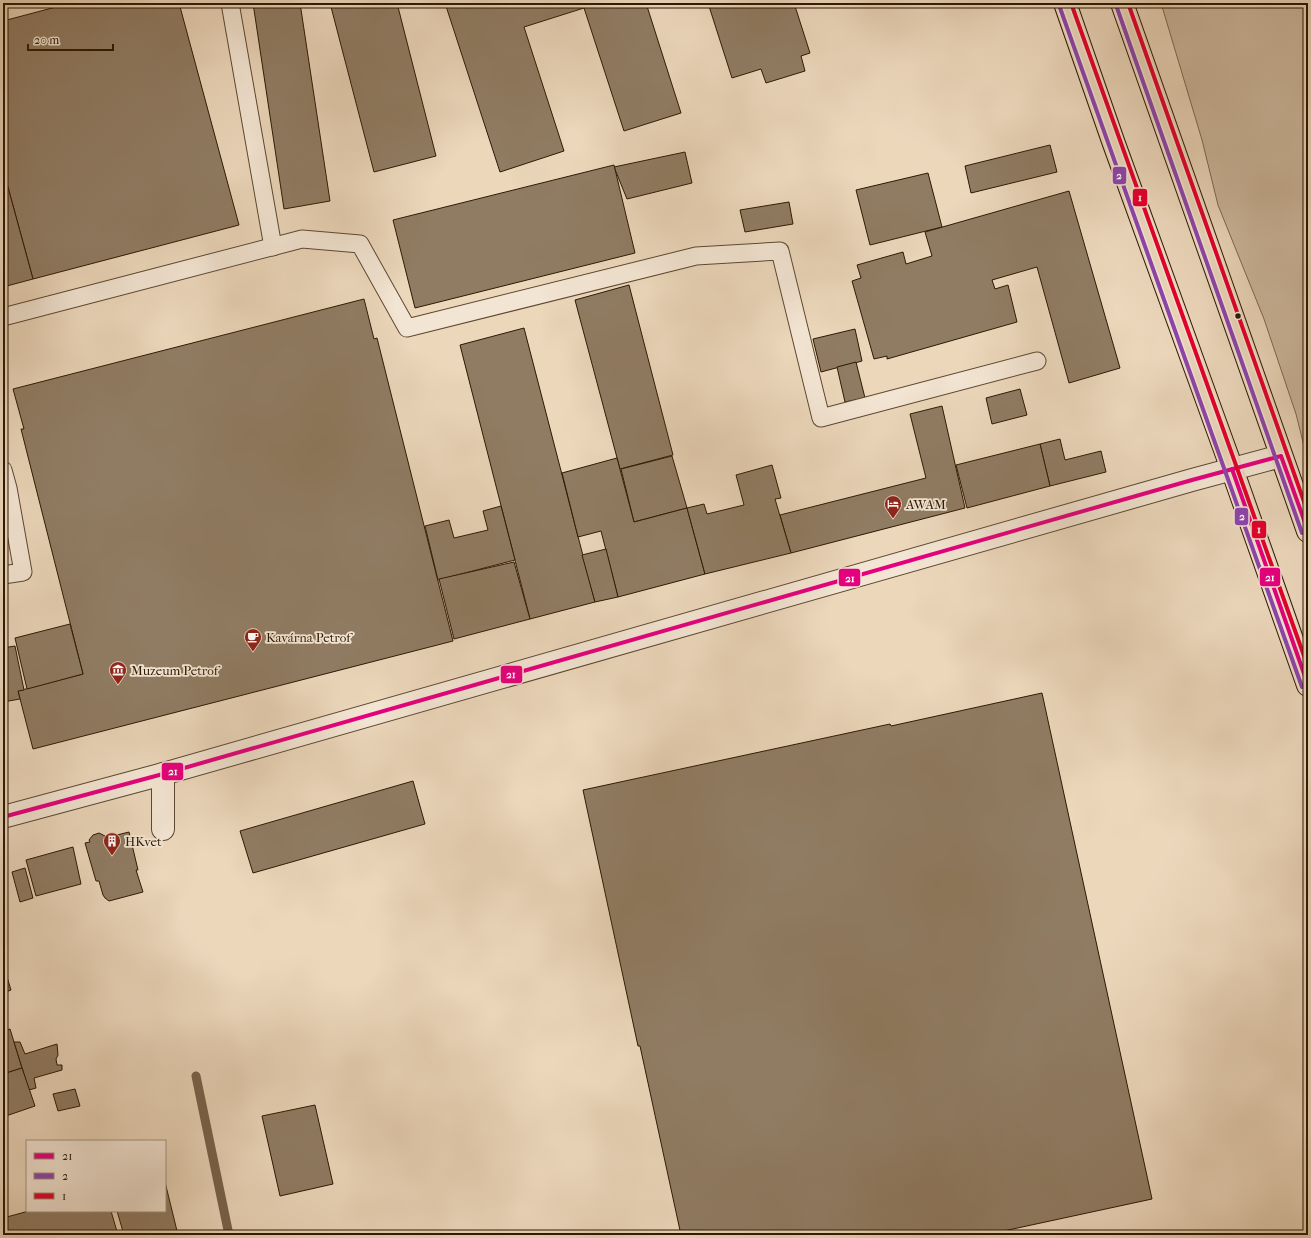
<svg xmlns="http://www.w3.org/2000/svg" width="1311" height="1238" viewBox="0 0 1311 1238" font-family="'IM FELL French Canon',serif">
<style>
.green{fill:#cbb79c;stroke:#7c6850}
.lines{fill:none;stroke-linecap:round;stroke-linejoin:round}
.stream{stroke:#78644c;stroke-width:9}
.building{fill:#907c63;stroke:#2c1903}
.lane-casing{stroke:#5c4831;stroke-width:19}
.street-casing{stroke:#5c4831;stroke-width:24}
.primary-casing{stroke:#2c1903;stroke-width:24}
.lane{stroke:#f3e5d3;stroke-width:17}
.street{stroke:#f3e5d3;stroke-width:22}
.primary{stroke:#ecd7bb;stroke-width:22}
.bus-1-casing{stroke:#f3e5d3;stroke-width:7}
.bus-2-casing{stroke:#f3e5d3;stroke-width:7}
.bus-3-casing{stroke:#f3e5d3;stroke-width:7}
.bus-1{stroke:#e5007d;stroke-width:4}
.bus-2{stroke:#8e44ad;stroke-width:4}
.bus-3{stroke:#e4002b;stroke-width:4}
.bus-dot{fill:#2c1903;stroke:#f3e5d3;stroke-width:1.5}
.labels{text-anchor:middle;stroke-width:3.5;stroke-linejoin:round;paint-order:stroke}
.poi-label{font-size:13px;fill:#2c1903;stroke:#f3e5d3;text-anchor:start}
.line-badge{stroke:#f3e5d3;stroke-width:1.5}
.badge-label{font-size:11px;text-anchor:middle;font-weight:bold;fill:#fff}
</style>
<rect width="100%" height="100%" fill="#ecd7bb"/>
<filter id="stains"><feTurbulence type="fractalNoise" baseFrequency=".005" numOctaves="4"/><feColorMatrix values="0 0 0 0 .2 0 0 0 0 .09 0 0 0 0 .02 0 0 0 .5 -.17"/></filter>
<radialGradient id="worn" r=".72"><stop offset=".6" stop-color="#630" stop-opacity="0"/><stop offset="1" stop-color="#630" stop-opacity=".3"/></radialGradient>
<path class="green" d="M 1161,3 L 1308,3 L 1308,462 L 1296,414 L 1264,319 L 1218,205 L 1202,140 Z"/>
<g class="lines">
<path class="stream" d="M 196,1076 L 229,1235"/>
</g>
<g class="building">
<path d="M 71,3 L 179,3 L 239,225 L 33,279 L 3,169 L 3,21 Z"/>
<path d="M 253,3 L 300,3 L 330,201 L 284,209 Z"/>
<path d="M 330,3 L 397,3 L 436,156 L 374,172 Z"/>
<path d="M 445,3 L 646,3 L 681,113 L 624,131 L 584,8 L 524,27 L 564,151 L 500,172 Z"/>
<path d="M 708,3 L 794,3 L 810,53 L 801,56 L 805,71 L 766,83 L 761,69 L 732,78 Z"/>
<path d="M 1050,145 L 1057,172 L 971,193 L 965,166 Z"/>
<path d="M 685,152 L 692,183 L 627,199 L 614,167 Z"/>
<path d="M 614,165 L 635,253 L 415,308 L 393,220 Z"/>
<path d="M 3,169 L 33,279 L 3,287 Z"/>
<path d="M 928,173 L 942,227 L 870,245 L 856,190 Z"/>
<path d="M 1069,191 L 1120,368 L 1069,383 L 1037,267 L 992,280 L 995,289 L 1008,285 L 1017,322 L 887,359 L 887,356 L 874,359 L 852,281 L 861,278 L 857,265 L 903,252 L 906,264 L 932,256 L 925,232 Z"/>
<path d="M 789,202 L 793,224 L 745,232 L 740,210 Z"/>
<path d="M 629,285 L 673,455 L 620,469 L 575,300 Z"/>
<path d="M 364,299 L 374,339 L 377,338 L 453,641 L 33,749 L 18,691 L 83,674 L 21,429 L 24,429 L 13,389 Z"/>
<path d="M 524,328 L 595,602 L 530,619 L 460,345 Z"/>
<path d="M 855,329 L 862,361 L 821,372 L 813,339 Z"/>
<path d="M 856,362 L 865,398 L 845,402 L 837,367 Z"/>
<path d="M 1020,389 L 1027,415 L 992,424 L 986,398 Z"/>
<path d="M 942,406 L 965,508 L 791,553 L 780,515 L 926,478 L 910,414 Z"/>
<path d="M 1060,439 L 1065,460 L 1101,451 L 1106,472 L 1050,486 L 1040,444 Z"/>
<path d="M 1040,444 L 1050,486 L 967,508 L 956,465 Z"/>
<path d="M 672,456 L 687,508 L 634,522 L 621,469 Z"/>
<path d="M 617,458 L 634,522 L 687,508 L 705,574 L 618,597 L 601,531 L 578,537 L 562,473 Z"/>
<path d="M 772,465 L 781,498 L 775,499 L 791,553 L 705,574 L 687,508 L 704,504 L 707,514 L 744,505 L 736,475 Z"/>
<path d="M 501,506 L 515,560 L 438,580 L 425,526 L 449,520 L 454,538 L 488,530 L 483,511 Z"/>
<path d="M 606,549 L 618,597 L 595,602 L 582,555 Z"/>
<path d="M 514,562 L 530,619 L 454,639 L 439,579 Z"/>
<path d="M 70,624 L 83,674 L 27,689 L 15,638 Z"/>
<path d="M 15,646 L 24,690 L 18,691 L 20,699 L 3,702 L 3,648 Z"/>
<path d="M 1042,693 L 1152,1199 L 985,1235 L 681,1235 L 640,1046 L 638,1046 L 583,790 L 890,724 L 891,726 Z"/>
<path d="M 413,781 L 425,824 L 253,873 L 240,831 Z"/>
<path d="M 129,832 L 138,870 L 136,870 L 143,892 L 109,901 L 105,898 L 103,895 L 99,881 L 96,881 L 85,843 L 90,842 L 89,840 L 93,835 L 99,833 L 105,836 L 105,838 Z"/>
<path d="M 73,847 L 81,884 L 36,896 L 26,860 Z"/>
<path d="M 25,868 L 33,898 L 20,902 L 12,872 Z"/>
<path d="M 3,964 L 11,990 L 3,993 Z"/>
<path d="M 10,1029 L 22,1068 L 3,1074 L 3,1031 Z"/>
<path d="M 14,1042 L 20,1042 L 25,1054 L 57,1044 L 58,1055 L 56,1059 L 57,1065 L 62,1065 L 62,1070 L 34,1078 L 36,1088 L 29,1090 Z"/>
<path d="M 22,1068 L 35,1106 L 3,1117 L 3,1074 Z"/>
<path d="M 75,1089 L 80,1106 L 58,1111 L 53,1094 Z"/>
<path d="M 315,1105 L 333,1184 L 280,1196 L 262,1116 Z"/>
<path d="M 165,1182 L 178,1235 L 124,1235 L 117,1211 L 165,1211 Z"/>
<path d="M 29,1211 L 111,1211 L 118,1235 L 3,1235 L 3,1218 Z"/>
</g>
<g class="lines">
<g class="lane-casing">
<g id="lane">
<path d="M 230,3 L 273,247"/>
<path d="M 3,317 L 302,239 L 360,244 L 407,328 L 696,256 L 780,251 L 821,418 L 1037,361"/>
<path d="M 3,470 L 8,488 L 23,572 L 3,575"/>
</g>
</g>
<g class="street-casing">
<g id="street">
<path d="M 163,774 L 163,829"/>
<path d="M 3,817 L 163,774 L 1192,480 L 1281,456"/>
</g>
</g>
<g class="primary-casing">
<g id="primary">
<path d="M 1065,3 L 1113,141 L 1232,469 L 1308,685"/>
<path d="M 1122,3 L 1308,531"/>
</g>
</g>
<use href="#lane" class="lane"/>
<use href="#street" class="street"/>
<use href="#primary" class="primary"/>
<g class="bus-1-casing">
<g id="bus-1">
<path d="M 1232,469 L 1308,685"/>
<path d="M 3,817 L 163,774 L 1192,480 L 1281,456 L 1308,531"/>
</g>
</g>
<g class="bus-2-casing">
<g id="bus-2">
<path d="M 1059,5 C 1139,233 1222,459 1302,687"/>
<path d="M 1116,5 L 1302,533"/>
</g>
</g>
<g class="bus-3-casing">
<g id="bus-3">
<path d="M 1071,3 C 1149,225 1230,445 1308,667"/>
<path d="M 1128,3 L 1308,513"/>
</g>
</g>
<use href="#bus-1" class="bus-1"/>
<use href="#bus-2" class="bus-2"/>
<use href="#bus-3" class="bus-3"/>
</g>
<defs>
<g id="hotel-pin" transform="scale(0.9)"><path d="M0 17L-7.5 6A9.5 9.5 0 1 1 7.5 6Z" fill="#8f2418" stroke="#f3e5d3"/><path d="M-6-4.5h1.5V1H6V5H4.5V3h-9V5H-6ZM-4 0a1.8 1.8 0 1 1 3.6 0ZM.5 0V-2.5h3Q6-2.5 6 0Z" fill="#fff"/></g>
<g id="cafe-pin" transform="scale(0.9)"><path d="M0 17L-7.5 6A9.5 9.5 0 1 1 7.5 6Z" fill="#8f2418" stroke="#f3e5d3"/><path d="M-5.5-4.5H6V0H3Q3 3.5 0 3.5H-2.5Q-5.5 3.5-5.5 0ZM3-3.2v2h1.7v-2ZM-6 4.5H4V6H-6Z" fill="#fff"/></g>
<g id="museum-pin" transform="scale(0.9)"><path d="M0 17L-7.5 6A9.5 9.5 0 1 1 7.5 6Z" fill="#8f2418" stroke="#f3e5d3"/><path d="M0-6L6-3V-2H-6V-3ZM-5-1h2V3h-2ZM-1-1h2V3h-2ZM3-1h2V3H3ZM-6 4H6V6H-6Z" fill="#fff"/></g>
<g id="building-pin" transform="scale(0.9)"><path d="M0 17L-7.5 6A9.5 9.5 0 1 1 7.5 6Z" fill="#8f2418" stroke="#f3e5d3"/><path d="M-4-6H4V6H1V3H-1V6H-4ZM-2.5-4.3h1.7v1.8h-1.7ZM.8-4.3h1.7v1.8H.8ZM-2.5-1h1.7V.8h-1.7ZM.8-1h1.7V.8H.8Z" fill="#fff"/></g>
</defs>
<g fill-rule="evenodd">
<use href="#hotel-pin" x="893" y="504"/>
<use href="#cafe-pin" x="253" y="637"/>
<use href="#museum-pin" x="118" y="670"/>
<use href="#building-pin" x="112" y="841"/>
</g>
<circle class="bus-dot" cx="1238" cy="316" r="3.5"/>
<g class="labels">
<g class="poi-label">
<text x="906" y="509">AWAM</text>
<text x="266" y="642">Kavárna Petrof</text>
<text x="131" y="675">Muzeum Petrof</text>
<text x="125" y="846">HKvet</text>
</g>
</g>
<g class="line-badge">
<rect x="1112" y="166" width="15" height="19" rx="4" fill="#8e44ad"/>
<rect x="1132" y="188" width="16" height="19" rx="4" fill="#e4002b"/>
<rect x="1234" y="507" width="15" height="19" rx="4" fill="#8e44ad"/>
<rect x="1251" y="520" width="16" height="19" rx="4" fill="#e4002b"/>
<rect x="1259" y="567" width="22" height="20" rx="4" fill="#e5007d"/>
<rect x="838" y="568" width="23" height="19" rx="4" fill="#e5007d"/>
<rect x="500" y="665" width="23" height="19" rx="4" fill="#e5007d"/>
<rect x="161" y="762" width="23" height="19" rx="4" fill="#e5007d"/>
</g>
<g class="badge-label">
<text x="1119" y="179">2</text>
<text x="1140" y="201">1</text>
<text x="1242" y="520">2</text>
<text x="1259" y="533">1</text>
<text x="1270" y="581">21</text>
<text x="850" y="582">21</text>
<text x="511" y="678">21</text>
<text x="173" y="775">21</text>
</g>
<rect width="1311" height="1238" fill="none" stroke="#ecd7bb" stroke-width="16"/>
<rect x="4" y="4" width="1303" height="1230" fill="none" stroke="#2c1903" stroke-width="2"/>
<rect x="8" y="8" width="1295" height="1222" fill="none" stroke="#2c1903"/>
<rect x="26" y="1140" width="140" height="72" fill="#f3e5d3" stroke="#a39380"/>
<rect x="34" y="1153" width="20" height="6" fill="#e5007d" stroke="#a39380"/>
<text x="62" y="1160" font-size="12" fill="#2c1903">21</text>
<rect x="34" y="1173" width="20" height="6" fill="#8e44ad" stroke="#a39380"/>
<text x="62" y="1180" font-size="12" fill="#2c1903">2</text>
<rect x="34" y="1193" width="20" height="6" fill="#e4002b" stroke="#a39380"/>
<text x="62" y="1200" font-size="12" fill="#2c1903">1</text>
<path d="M28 44v6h85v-6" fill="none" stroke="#2c1903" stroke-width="2"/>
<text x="34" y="44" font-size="12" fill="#2c1903" stroke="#f3e5d3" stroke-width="3" paint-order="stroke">20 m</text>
<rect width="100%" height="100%" filter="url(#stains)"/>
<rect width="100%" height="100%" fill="url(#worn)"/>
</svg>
